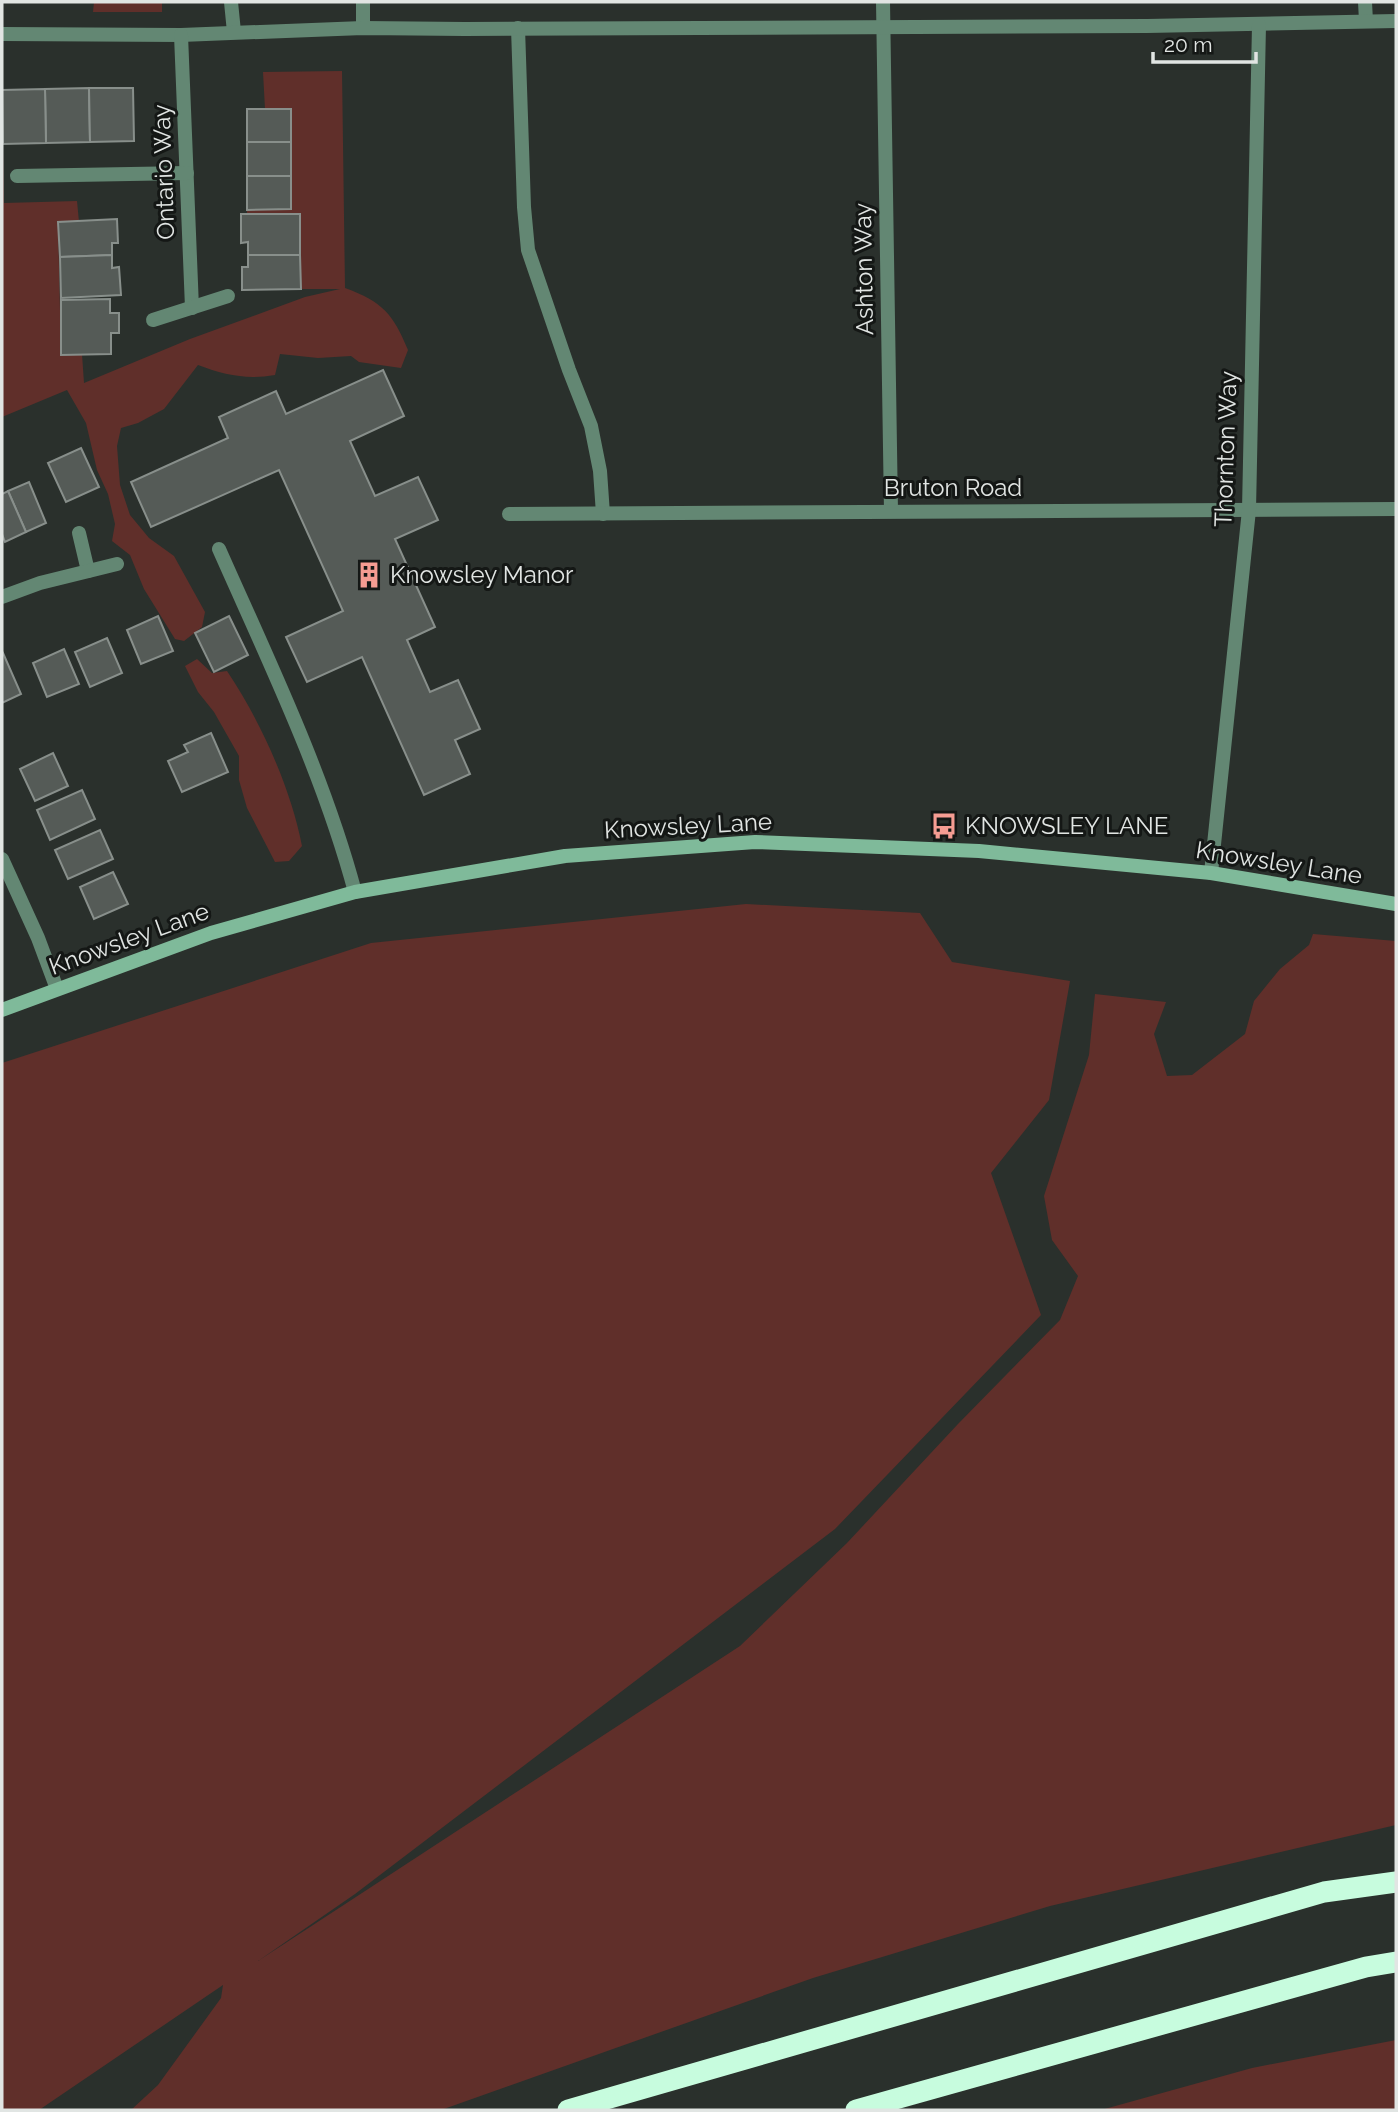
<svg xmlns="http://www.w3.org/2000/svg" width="1398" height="2112" viewBox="0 0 1398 2112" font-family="Raleway,sans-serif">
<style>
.green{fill:#602f2a}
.building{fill:#555b57;stroke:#888f8b;stroke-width:2}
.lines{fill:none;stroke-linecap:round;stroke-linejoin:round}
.service{stroke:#638773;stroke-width:14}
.minor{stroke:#638773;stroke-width:14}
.secondary{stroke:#7fba9a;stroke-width:14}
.motorway{stroke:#c7fcde;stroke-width:21}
.labels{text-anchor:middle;stroke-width:6;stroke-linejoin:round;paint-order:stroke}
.street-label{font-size:24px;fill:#e1e5e3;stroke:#141715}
.poi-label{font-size:24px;fill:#e1e5e3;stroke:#141715;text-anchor:start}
</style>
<rect width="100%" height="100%" fill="#2a302c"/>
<g class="green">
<path d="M 94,2 L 162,2 L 162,12 L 93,12 Z"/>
<path d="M 342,71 L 345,288 C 383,302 393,314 408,350 L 401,368 L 359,362 L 351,356 L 318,358 L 280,354 L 275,375 C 247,380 224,375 198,365 L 164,409 L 138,423 L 121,428 L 117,446 L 120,485 L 130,515 L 149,538 L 174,556 L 205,612 L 202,627 L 184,641 L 175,639 L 144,589 L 130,555 L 112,541 L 115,524 L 108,494 L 97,470 L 86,423 L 67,390 L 2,417 L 2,99 L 4,203 L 77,201 L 79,222 L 58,223 L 61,354 L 82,354 L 84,383 L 190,339 L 305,297 L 340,289 L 301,289 L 300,214 L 247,215 L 247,210 L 291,209 L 291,109 L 265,109 L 263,72 Z"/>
<path d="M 197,659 L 212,673 L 227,671 C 260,720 291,788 302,846 L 289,861 L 275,862 L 247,808 L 239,780 L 239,756 L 214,712 L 198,692 L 185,666 Z"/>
<path d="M 746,904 L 920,913 L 952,962 L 1070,981 L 1049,1100 L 991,1173 L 1041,1315 L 835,1529 L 355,1894 L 258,1961 L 740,1646 L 847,1543 L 958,1424 L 1060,1320 L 1078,1276 L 1052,1240 L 1044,1196 L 1089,1055 L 1095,994 L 1166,1002 L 1154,1034 L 1167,1076 L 1192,1075 L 1245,1034 L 1254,1001 L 1280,969 L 1309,945 L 1313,934 L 1396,941 L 1396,1825 L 1050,1906 L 813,1978 L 441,2110 L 131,2110 L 158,2085 L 221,1998 L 223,1985 L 39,2110 L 2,2110 L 2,1063 L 371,943 Z"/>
<path d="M 1396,2040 L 1396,2110 L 1101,2110 L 1252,2068 Z"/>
</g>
<g class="building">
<path d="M 89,88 L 90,142 L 46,143 L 45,89 Z"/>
<path d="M 89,88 L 133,88 L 134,141 L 90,142 Z"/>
<path d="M 45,89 L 46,143 L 3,144 L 2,90 Z"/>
<rect x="247" y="109" width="44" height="33"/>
<rect x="247" y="142" width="44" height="34"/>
<path d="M 247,176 L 291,176 L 291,209 L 247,210 Z"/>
<path d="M 241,214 L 300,214 L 300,255 L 248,255 L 248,242 L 241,243 Z"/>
<path d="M 117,219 L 118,243 L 112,243 L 112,255 L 60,257 L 58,222 Z"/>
<path d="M 112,255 L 112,268 L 119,267 L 121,295 L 61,298 L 60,257 Z"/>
<path d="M 248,255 L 300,255 L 301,289 L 242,290 L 242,267 L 248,267 Z"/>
<path d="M 110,299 L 110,313 L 119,313 L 119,333 L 111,333 L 111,354 L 61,355 L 61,300 Z"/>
<path d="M 383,370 L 404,416 L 350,441 L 375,496 L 418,477 L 438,520 L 395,539 L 435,627 L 407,640 L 430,692 L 458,680 L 480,729 L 455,740 L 470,774 L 424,795 L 362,657 L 307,682 L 286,637 L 343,611 L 279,470 L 151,527 L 131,482 L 228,438 L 219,417 L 276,391 L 286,414 Z"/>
<path d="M 81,448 L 99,487 L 66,502 L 48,463 Z"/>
<path d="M 29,482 L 46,523 L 26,532 L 8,491 Z"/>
<path d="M 8,491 L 26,532 L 5,542 L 2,534 L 2,494 Z"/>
<path d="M 158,616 L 173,651 L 141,664 L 127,630 Z"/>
<path d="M 229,616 L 248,655 L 214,672 L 195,633 Z"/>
<path d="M 107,638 L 122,673 L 90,687 L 75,652 Z"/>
<path d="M 64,649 L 79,684 L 47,697 L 33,663 Z"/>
<path d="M 3,653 L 21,694 L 2,703 L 2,654 Z"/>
<path d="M 211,733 L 228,772 L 182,792 L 168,761 L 188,752 L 184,745 Z"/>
<path d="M 53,753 L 68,786 L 35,801 L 20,769 Z"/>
<path d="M 82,790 L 95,819 L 50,840 L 37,810 Z"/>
<path d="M 100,830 L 113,859 L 68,879 L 55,850 Z"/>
<path d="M 113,872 L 128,904 L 94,919 L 80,887 Z"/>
</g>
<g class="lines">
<g class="service">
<path d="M 363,2 L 363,28"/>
<path d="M 219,549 C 269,662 323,773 355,892"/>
</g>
<g class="minor">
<path d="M 231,2 L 234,32"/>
<path d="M 883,2 L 891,511"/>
<path d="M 1365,2 L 1366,21"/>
<path d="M 518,28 L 524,207 L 528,250 L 569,370 L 591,426 L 600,471 L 603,514"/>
<path d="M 2,34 L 181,35 L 363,28 L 465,29 L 1147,26 L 1396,21"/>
<path d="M 181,35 L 192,308"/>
<path d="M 17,176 L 187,173"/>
<path d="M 153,320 L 228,296"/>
<path d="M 509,514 L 1396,509"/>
<path d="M 79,533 L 88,571"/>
<path d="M 2,597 L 40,583 L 117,564"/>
<path d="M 2,859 L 38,938 L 57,989"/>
<path d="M 1211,873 L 1249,510 L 1259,25"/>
</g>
<path class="secondary" d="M 2,1010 L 211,933 L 355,892 L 565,856 L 755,842 L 979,851 L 1211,873 L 1396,904"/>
<g class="motorway">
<path d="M 568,2110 L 1324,1892 L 1396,1882"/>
<path d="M 856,2110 L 1366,1967 L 1396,1962"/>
</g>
</g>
<defs>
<g id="building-bare" transform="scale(2.1)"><path d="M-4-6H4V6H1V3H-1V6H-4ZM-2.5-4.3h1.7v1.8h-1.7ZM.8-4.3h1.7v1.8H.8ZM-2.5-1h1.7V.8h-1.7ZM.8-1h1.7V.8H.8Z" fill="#f59c92" stroke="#141715" stroke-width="2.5" paint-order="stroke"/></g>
<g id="bus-bare" transform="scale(2.1)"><path d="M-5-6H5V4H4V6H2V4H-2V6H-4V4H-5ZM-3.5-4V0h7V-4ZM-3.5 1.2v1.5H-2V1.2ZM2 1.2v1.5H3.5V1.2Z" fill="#f59c92" stroke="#141715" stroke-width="2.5" paint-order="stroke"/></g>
</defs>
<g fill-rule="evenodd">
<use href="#building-bare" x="369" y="575"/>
<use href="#bus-bare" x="944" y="826"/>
</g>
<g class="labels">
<g class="street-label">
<text transform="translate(164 172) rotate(-92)" y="8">Ontario Way</text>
<text transform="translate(864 269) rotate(-91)" y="8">Ashton Way</text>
<text transform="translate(1226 449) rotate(-88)" y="8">Thornton Way</text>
<text x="953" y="496">Bruton Road</text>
<text transform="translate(688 826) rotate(-3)" y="8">Knowsley Lane</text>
<text transform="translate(1279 863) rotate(9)" y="8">Knowsley Lane</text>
<text transform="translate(129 939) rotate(-20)" y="8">Knowsley Lane</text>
</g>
<g class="poi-label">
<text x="390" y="583">Knowsley Manor</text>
<text x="965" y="834">KNOWSLEY LANE</text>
</g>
</g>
<rect width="1398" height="2112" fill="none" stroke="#e1e5e3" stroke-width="7"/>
<path d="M1153 52v10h103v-10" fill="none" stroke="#e1e5e3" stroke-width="3.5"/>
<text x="1164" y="52" font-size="21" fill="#e1e5e3" stroke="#141715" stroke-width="5" paint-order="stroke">20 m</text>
</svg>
